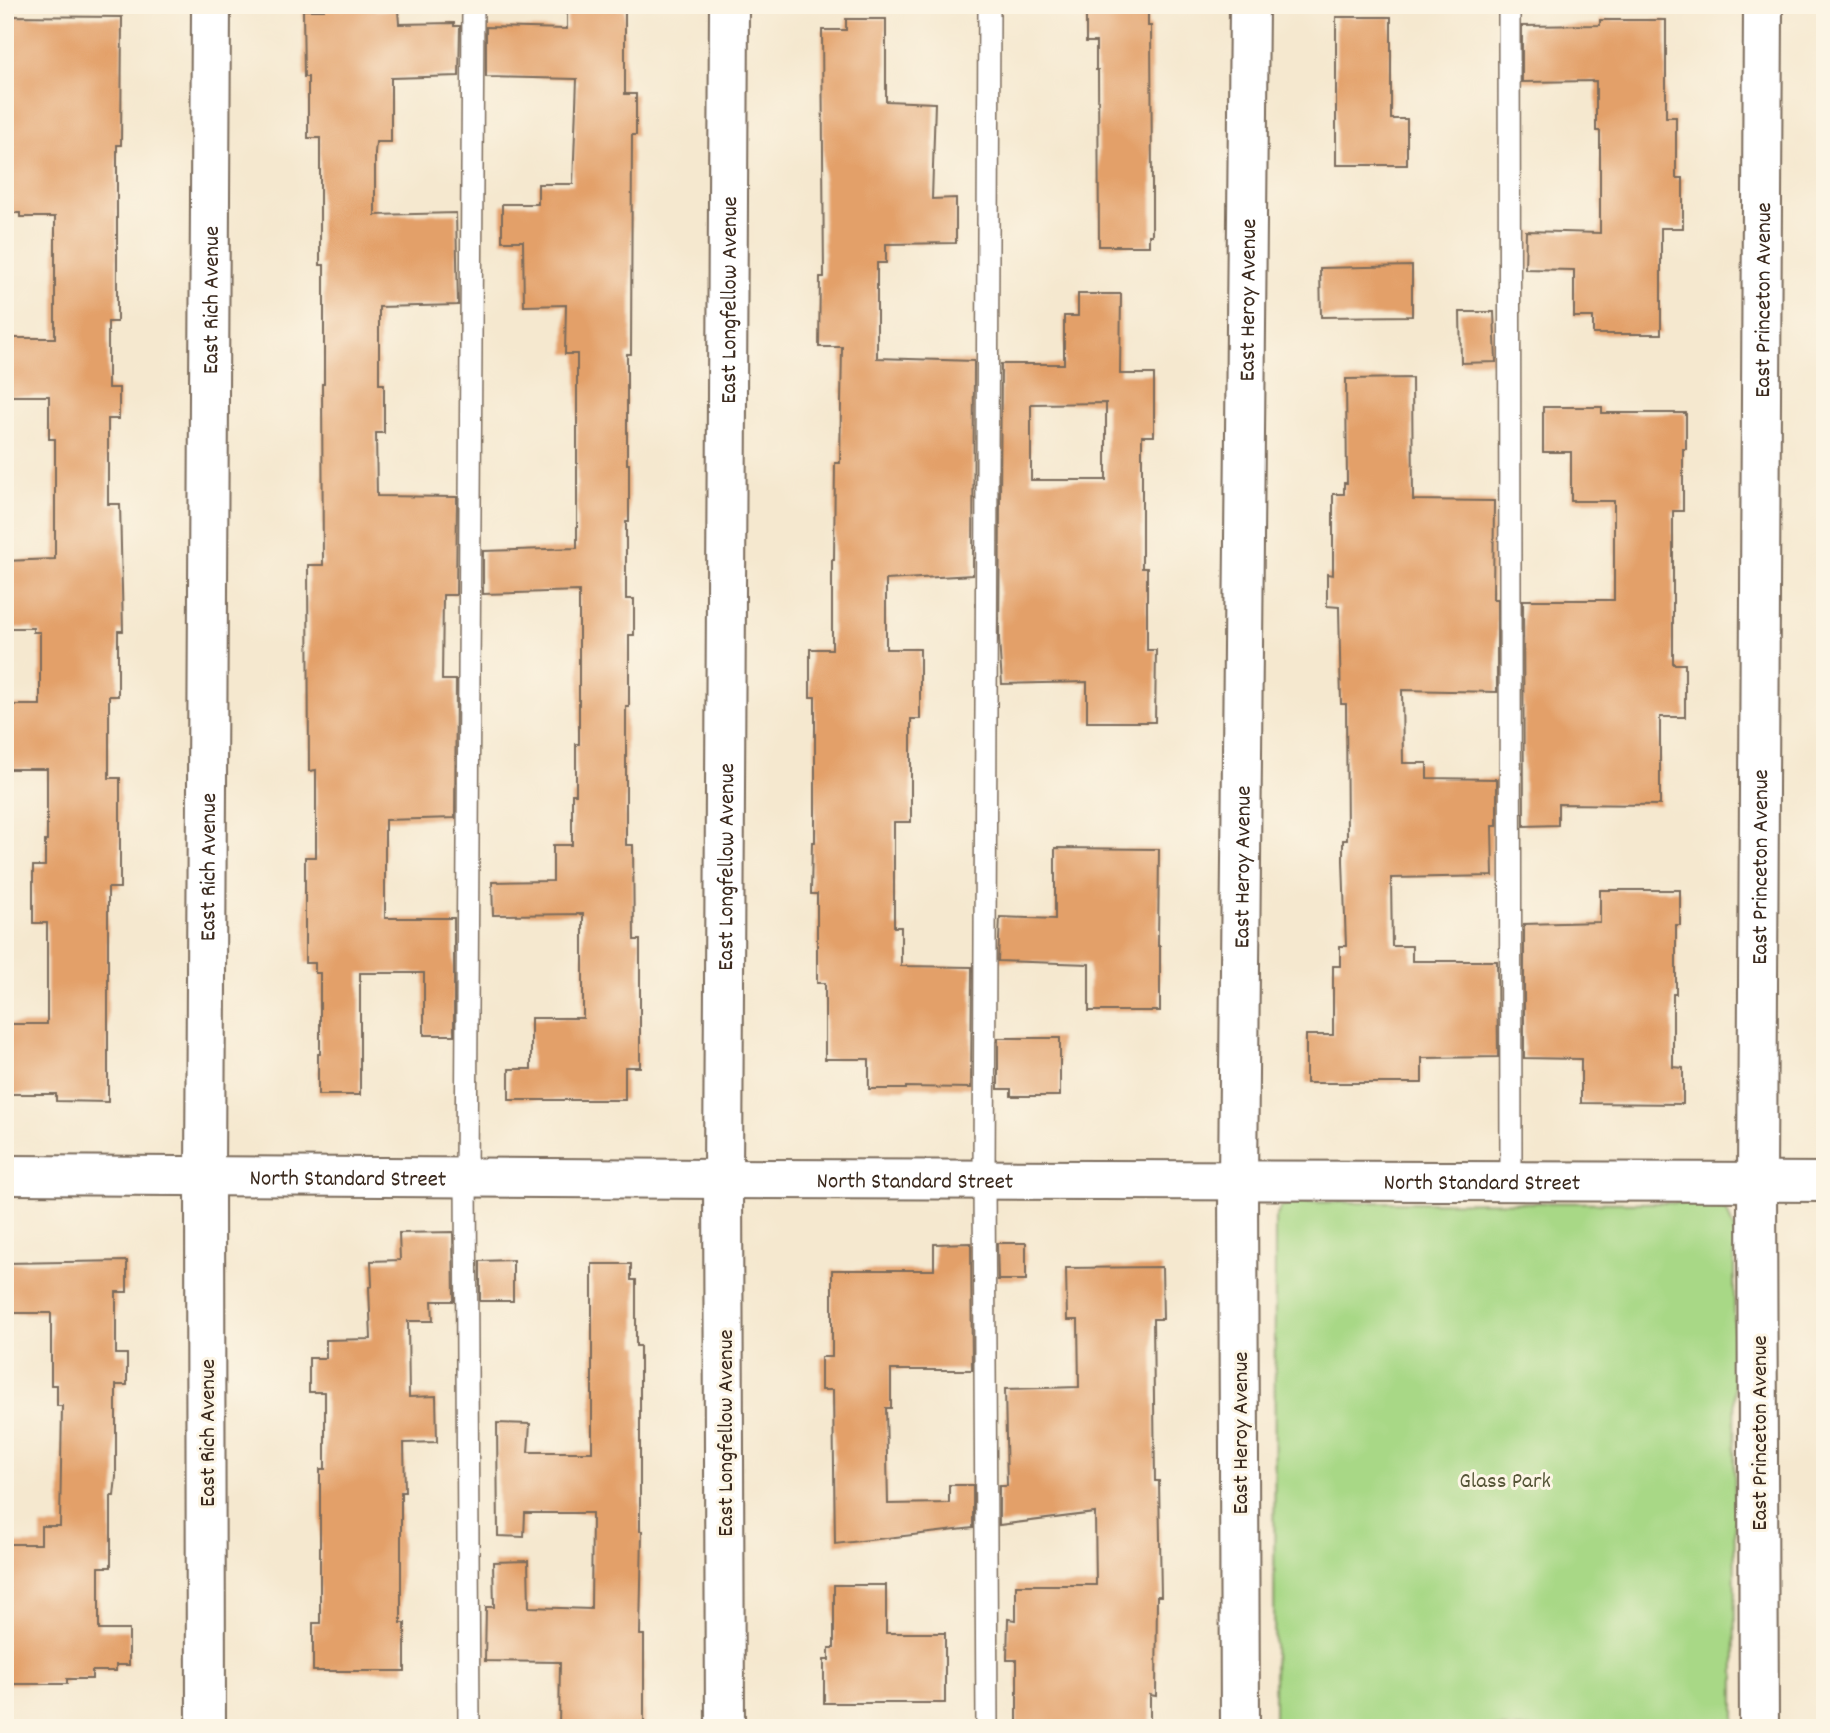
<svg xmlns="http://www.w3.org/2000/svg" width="1830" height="1733" viewBox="0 0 1830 1733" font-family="Dekko,sans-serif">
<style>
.green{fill:#a8d886;stroke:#728152;stroke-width:2}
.building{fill:#e3a069;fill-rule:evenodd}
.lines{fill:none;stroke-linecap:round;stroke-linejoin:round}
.lane-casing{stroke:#7c6c5c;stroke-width:24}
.street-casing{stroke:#7c6c5c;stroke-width:42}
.lane{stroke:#fff;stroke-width:21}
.street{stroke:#fff;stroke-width:38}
.labels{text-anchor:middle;stroke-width:6;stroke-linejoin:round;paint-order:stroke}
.street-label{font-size:23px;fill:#3b2a1e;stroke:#fcf5e5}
.park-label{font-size:23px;fill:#565638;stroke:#fcf5e5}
</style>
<rect width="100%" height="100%" fill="#fcf5e5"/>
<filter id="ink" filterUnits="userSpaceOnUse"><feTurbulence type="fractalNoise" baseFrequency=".0143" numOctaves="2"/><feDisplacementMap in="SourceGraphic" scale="14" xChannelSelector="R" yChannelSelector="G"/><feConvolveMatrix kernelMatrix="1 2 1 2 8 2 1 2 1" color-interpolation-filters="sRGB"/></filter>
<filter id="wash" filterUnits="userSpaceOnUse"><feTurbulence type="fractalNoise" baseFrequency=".00686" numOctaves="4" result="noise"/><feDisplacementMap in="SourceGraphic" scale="28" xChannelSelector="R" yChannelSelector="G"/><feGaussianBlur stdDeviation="1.57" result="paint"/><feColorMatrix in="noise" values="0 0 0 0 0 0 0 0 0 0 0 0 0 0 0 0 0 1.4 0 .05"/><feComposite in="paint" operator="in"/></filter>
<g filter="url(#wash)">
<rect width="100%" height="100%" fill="#f5e8cf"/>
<path class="green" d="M 1294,1202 L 1709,1203 L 1727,1211 L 1734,1230 L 1735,1728 L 1274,1728 L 1275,1219 L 1281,1207 Z"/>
<g id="blocks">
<g class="building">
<path d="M 324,5 L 375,5 L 375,10 L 398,10 L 399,24 L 454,23 L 454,26 L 460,26 L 459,76 L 391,78 L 391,142 L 376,142 L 375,153 L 375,215 L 456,213 L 458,305 L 379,307 L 379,384 L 384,384 L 384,433 L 376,433 L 377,496 L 457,497 L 456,595 L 443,595 L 442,680 L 456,680 L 455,818 L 385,820 L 385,918 L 454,918 L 454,1035 L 424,1035 L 424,973 L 360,973 L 360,1095 L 318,1095 L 318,1054 L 320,1054 L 320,973 L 315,973 L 315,963 L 305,963 L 305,857 L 316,857 L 316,770 L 309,771 L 308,565 L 323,565 L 322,384 L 324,384 L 324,265 L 320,265 L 320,138 L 308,138 L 308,77 L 304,77 L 303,10 L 324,10 Z"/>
<path d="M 567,9 L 625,9 L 625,94 L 636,94 L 636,135 L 632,135 L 631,354 L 627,354 L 627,464 L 629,464 L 629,522 L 626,522 L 626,599 L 634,599 L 634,635 L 629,635 L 629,707 L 626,707 L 626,845 L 633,845 L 634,940 L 640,940 L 640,1067 L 625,1067 L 625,1100 L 509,1100 L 509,1069 L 531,1069 L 531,1018 L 583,1018 L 583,914 L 493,915 L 492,882 L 553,881 L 553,845 L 572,845 L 572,794 L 576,794 L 576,744 L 579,744 L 579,591 L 483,594 L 483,551 L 577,548 L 577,354 L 565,354 L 566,305 L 524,306 L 523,241 L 502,241 L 502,204 L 538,204 L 538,184 L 573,184 L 577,79 L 486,77 L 486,27 L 567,29 Z"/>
<path d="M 1086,10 L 1148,10 L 1148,26 L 1151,26 L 1152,183 L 1152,235 L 1149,235 L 1149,246 L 1099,246 L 1098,70 L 1096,70 L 1096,42 L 1086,42 Z"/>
<path d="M 5,16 L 122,17 L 121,145 L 117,145 L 117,322 L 108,322 L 108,388 L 119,388 L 119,419 L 108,419 L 108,504 L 120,504 L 123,631 L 118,631 L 118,696 L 109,696 L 109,778 L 120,778 L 120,888 L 108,888 L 108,1102 L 56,1101 L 56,1094 L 5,1094 L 5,1024 L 47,1024 L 47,923 L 33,923 L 33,866 L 45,866 L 45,841 L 47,841 L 47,769 L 5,769 L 5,705 L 40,705 L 40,632 L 33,632 L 33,628 L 5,628 L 5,561 L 55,559 L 55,439 L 49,439 L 49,396 L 5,396 L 5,338 L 55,338 L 55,217 L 20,217 L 20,213 L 5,213 Z"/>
<path d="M 1336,17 L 1391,17 L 1391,119 L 1407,119 L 1407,165 L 1336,165 Z"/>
<path d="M 846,19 L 886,19 L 886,101 L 935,103 L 932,199 L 956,198 L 956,243 L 886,244 L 886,263 L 877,263 L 877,358 L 974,361 L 973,575 L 886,580 L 886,649 L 920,649 L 920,719 L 911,719 L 911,822 L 894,822 L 894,927 L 901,927 L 901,966 L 972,967 L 971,1088 L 906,1087 L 906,1089 L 869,1089 L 869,1059 L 825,1059 L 825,983 L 817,983 L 817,894 L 811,894 L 812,842 L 815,842 L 815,697 L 810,697 L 810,649 L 832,649 L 832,560 L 834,560 L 835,463 L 840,463 L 842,347 L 819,347 L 820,277 L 824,277 L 822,30 L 846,30 Z"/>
<path d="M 1600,20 L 1666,20 L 1666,117 L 1676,117 L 1676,178 L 1683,178 L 1683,228 L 1661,228 L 1661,334 L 1593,334 L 1593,317 L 1574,317 L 1574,270 L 1525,269 L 1526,231 L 1600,233 L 1600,131 L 1596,131 L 1596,81 L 1522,82 L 1522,26 L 1600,25 Z"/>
<path d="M 1412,266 L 1412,316 L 1321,317 L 1320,268 Z"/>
<path d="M 1078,294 L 1121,294 L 1120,374 L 1154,374 L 1154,436 L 1142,436 L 1142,568 L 1147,568 L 1147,650 L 1156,650 L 1155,722 L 1087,722 L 1087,682 L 1002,684 L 999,639 L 1001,364 L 1064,364 L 1064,316 L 1078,316 ZM 1106,403 L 1106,480 L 1031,480 L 1031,404 Z"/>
<path d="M 1460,312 L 1494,312 L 1496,362 L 1461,363 Z"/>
<path d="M 1412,378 L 1413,500 L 1494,501 L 1493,599 L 1497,599 L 1497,692 L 1402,690 L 1403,763 L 1427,763 L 1427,778 L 1497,779 L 1497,826 L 1492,826 L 1493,876 L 1391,878 L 1392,946 L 1412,946 L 1412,961 L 1497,961 L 1498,1057 L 1422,1058 L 1422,1083 L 1306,1083 L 1306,1035 L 1333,1035 L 1333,966 L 1340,966 L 1340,946 L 1346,946 L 1343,861 L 1343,840 L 1347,840 L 1346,704 L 1341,704 L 1339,607 L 1327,606 L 1327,574 L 1333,575 L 1333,494 L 1344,494 L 1344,483 L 1347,483 L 1346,379 Z"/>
<path d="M 1543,407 L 1602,407 L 1602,413 L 1686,413 L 1686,449 L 1683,449 L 1683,511 L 1673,511 L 1673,664 L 1685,664 L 1685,717 L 1660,717 L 1660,805 L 1558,804 L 1558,825 L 1524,826 L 1523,600 L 1614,600 L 1614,501 L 1571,501 L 1571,452 L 1543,452 Z"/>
<path d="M 1055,848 L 1159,849 L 1158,946 L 1160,946 L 1160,1011 L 1089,1011 L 1089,964 L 998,961 L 1000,917 L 1055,919 Z"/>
<path d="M 1600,890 L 1680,890 L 1680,925 L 1676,925 L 1676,994 L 1673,994 L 1673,1067 L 1683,1068 L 1683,1104 L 1581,1103 L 1581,1059 L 1524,1058 L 1524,924 L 1600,922 Z"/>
<path d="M 998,1038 L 1060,1038 L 1060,1096 L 1011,1096 L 1011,1089 L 998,1089 Z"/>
<path d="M 453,1232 L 454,1301 L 432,1301 L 433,1321 L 408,1321 L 409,1397 L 436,1396 L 437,1442 L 404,1443 L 405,1492 L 401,1492 L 401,1623 L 405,1623 L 405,1671 L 313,1671 L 313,1623 L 320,1623 L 320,1469 L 325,1469 L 325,1392 L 309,1392 L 309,1358 L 326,1358 L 326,1340 L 371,1339 L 369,1287 L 372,1286 L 371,1261 L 400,1260 L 399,1233 Z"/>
<path d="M 971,1243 L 972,1370 L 891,1370 L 891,1408 L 886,1408 L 888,1504 L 949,1503 L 949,1485 L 973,1485 L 973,1528 L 835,1544 L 833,1390 L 821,1390 L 821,1357 L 832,1357 L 832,1270 L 934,1270 L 934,1244 Z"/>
<path d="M 997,1243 L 1026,1243 L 1026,1280 L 998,1280 Z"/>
<path d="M 513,1260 L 513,1301 L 480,1301 L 480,1261 Z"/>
<path d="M 127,1261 L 127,1292 L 116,1292 L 116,1354 L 127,1354 L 127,1385 L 116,1385 L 116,1477 L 114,1496 L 111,1496 L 111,1567 L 99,1567 L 99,1630 L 129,1630 L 129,1665 L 116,1665 L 116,1671 L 92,1671 L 92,1679 L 67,1679 L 67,1684 L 5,1684 L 5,1544 L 41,1544 L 41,1526 L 60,1526 L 62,1406 L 57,1406 L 57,1385 L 51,1385 L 51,1313 L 5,1313 L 5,1263 Z"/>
<path d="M 592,1264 L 631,1264 L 631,1280 L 636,1280 L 636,1346 L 640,1346 L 640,1531 L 642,1531 L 640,1635 L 644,1635 L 644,1728 L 559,1728 L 560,1662 L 485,1661 L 486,1607 L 494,1607 L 493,1562 L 528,1561 L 529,1607 L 591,1609 L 592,1513 L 525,1513 L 524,1537 L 498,1536 L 497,1423 L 530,1424 L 528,1452 L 592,1452 Z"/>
<path d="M 1162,1267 L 1163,1319 L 1153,1319 L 1155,1481 L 1159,1481 L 1161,1596 L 1157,1596 L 1156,1696 L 1150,1695 L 1150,1728 L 1017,1728 L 1017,1660 L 1007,1660 L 1008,1619 L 1016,1620 L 1016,1585 L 1096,1585 L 1095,1513 L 999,1525 L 999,1486 L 1007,1486 L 1005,1389 L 1079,1387 L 1078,1320 L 1067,1320 L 1066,1268 Z"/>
<path d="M 834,1585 L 886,1585 L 886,1633 L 945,1633 L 945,1703 L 824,1703 L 824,1660 L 829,1660 L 829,1648 L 834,1648 Z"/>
</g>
</g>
</g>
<g filter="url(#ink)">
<use href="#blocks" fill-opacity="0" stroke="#7c6c5c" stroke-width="2"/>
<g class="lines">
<g class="lane-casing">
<g id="lane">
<path d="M 1509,5 L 1511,1181"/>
<path d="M 469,1728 L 466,1177 L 473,5"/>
<path d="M 987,1728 L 984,1179 L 989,5"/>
</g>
</g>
<g class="street-casing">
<g id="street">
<path id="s1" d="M 5,1175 L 723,1179 L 1825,1182"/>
<path id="s2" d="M 206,1728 L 205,1175 L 211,5"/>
<path id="s3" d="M 725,1728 L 723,1179 L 729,5"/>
<path id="s4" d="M 1240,1728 L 1238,1181 L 1249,5"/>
<path id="s5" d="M 1759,1728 L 1757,1182 L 1763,5"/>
</g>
</g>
<use href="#lane" class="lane"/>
<use href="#street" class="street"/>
</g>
</g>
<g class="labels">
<g class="street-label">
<text dy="8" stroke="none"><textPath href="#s2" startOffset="1428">East Rich Avenue</textPath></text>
<text dy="8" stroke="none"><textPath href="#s3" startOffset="1428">East Longfellow Avenue</textPath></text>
<text dy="8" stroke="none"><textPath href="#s4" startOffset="1428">East Heroy Avenue</textPath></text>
<text dy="8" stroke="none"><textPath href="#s5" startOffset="1428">East Princeton Avenue</textPath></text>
<text dy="8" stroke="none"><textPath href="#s2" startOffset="861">East Rich Avenue</textPath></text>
<text dy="8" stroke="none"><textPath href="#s3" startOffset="861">East Longfellow Avenue</textPath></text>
<text dy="8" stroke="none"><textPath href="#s4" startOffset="861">East Heroy Avenue</textPath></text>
<text dy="8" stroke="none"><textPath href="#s5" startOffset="861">East Princeton Avenue</textPath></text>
<text dy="8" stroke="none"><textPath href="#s1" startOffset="343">North Standard Street</textPath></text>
<text dy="8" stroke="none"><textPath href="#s1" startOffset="910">North Standard Street</textPath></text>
<text dy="8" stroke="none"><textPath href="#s1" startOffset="1477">North Standard Street</textPath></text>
<text transform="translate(206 1433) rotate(-90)" y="8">East Rich Avenue</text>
<text transform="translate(724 1433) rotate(-90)" y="8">East Longfellow Avenue</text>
<text transform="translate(1239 1433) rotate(-90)" y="8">East Heroy Avenue</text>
<text transform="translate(1758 1433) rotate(-90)" y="8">East Princeton Avenue</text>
</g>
<g class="park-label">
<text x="1505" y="1487">Glass Park</text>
</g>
</g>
<rect width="1830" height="1733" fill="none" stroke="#fcf5e5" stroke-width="28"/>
</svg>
